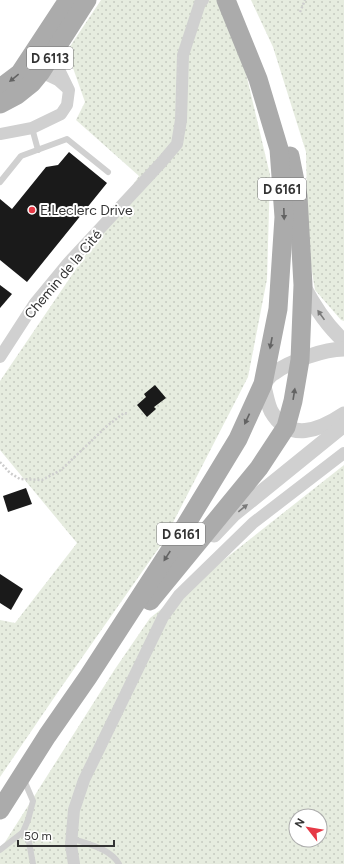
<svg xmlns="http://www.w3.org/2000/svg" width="344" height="864" viewBox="0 0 344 864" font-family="Figtree,sans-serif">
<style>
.grass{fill:url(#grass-dots);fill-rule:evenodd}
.building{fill:#1a1a1a}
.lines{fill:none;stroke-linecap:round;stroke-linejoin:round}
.path{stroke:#cdcdcd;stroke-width:2.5;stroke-dasharray:2 2;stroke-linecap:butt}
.service{stroke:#d0d0d0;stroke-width:6}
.minor{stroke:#d0d0d0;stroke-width:12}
.tertiary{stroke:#d0d0d0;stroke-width:15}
.primary{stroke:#ababab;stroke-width:19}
.oneway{fill:#636363}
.oneway2{fill:#7a7a7a}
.poi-dot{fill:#e63946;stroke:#fff;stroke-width:1.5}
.labels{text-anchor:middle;stroke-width:4;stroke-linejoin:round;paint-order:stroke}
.shield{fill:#fff;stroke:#707070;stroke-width:1}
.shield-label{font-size:13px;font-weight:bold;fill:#333}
.poi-label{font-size:14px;fill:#333;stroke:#fff;text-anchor:start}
.street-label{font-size:14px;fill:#333;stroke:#fff}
</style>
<defs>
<pattern id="grass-dots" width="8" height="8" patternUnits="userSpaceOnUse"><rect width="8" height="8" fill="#e6ecdf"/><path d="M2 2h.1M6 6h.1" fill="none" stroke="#c6cbc0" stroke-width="1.8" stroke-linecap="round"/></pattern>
</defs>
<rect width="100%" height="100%" fill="#fff"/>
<g class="grass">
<path d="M 101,0 L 218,0 L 244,65 L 270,175 L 267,279 L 248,377 L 163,542 L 60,689 L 0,777 L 0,620 L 15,623 L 77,543 L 0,450 L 0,381 L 139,176 L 76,120 L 85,102 L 67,51 Z"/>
<path d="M 251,0 L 344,0 L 344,321 L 341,320 L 315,290 L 308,247 L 306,152 L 273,47 Z"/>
<path d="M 344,465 L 344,864 L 0,864 L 0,850 L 115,669 L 150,618 ZM 296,816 L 320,816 L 320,840 L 296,840 Z"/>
</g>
<g class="building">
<path d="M 69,152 L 107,183 L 27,282 L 0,260 L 0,199 L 12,209 L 46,167 L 58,165 Z"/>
<path d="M 0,285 L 12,294 L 0,308 Z"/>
<path d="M 155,385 L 166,398 L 154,407 L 156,409 L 147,417 L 137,405 L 146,397 L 144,394 Z"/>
<path d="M 26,488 L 32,504 L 8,512 L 3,496 Z"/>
<path d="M 0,574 L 23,589 L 11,610 L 0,603 Z"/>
</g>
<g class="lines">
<g class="path">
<path d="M 300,12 L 305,0"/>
<path d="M 0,462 L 10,473 L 20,479 L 42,480 L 61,470 L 107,426 L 124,413 L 129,414"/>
</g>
<g class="service">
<path d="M 32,128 L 38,150"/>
<path d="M 0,182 L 21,156 L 67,139 L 108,172"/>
<path d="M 23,832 L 29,842 L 33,864"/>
<path d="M 71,838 C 87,844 110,848 119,864"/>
<path d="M 0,850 L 23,832 L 28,820 L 33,801 L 24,780"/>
</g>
<g class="minor">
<path d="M 40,65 L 41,72 L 58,80 L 67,88"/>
<path d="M 0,134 L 32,128 L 61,114 L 67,105 L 69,90 L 52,55 L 47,56"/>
<path d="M 0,357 L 35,303 L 68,263 L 161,163 L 177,144 L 181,120 L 183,55 L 200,3 L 203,0"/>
<path d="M 74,864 L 71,845 L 74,810 L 84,780 L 163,617 L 179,595 L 253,523 L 344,453"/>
</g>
<g class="tertiary">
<path d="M 303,285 C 314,306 326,325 344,341"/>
<path d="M 344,349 C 324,349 291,361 274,373 C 270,375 267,380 263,384 C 266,392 267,403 271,411 C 289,443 320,430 344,414"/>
<path d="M 214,535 L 233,515 L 344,425"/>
</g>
<g class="primary">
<path d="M 0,88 L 20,73 L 68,0"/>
<path d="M 0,104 L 17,95 L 32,83 L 41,72 L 87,0"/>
<path d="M 150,601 L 259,468 L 286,427 L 293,401 L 300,360 L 303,285 L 298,196 L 290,156"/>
<path d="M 0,810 L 47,736 L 88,677 L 173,546 L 238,439 L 263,384 L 278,309 L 284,217 L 279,149 L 258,79 L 226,0"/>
</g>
</g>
<defs><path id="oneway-solid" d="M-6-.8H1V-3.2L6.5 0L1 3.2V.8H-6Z"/></defs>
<g class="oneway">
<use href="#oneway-solid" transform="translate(14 78) rotate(141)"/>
<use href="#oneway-solid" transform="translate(284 214) rotate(88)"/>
<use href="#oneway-solid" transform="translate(271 343) rotate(101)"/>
<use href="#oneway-solid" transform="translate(294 394) rotate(-81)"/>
<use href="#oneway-solid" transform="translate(247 419) rotate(115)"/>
<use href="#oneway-solid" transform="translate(167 556) rotate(123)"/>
</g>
<g class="oneway2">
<use href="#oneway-solid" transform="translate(321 315) rotate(-125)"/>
<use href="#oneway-solid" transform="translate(243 508) rotate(-39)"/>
</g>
<circle class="poi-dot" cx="32" cy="210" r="4"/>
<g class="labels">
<g class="shield">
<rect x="27" y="47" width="46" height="22" rx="3"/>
<rect x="258" y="178" width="48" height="22" rx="3"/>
<rect x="157" y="523" width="48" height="22" rx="3"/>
</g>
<g class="shield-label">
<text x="50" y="63">D 6113</text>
<text x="282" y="194">D 6161</text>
<text x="181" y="539">D 6161</text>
</g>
<g class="poi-label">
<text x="40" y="215">E.Leclerc Drive</text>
</g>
<g class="street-label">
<text transform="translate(63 274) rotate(-50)" y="5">Chemin de la Cité</text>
</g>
</g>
<g transform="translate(308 828) rotate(301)"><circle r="19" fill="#ffffff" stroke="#adadad"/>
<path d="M0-3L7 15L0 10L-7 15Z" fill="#e63946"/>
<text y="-6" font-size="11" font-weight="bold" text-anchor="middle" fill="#333333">N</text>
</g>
<path d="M18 840v6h96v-6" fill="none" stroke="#333333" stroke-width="2"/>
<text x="24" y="840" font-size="12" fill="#333333" stroke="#ffffff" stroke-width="3" paint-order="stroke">50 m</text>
</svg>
